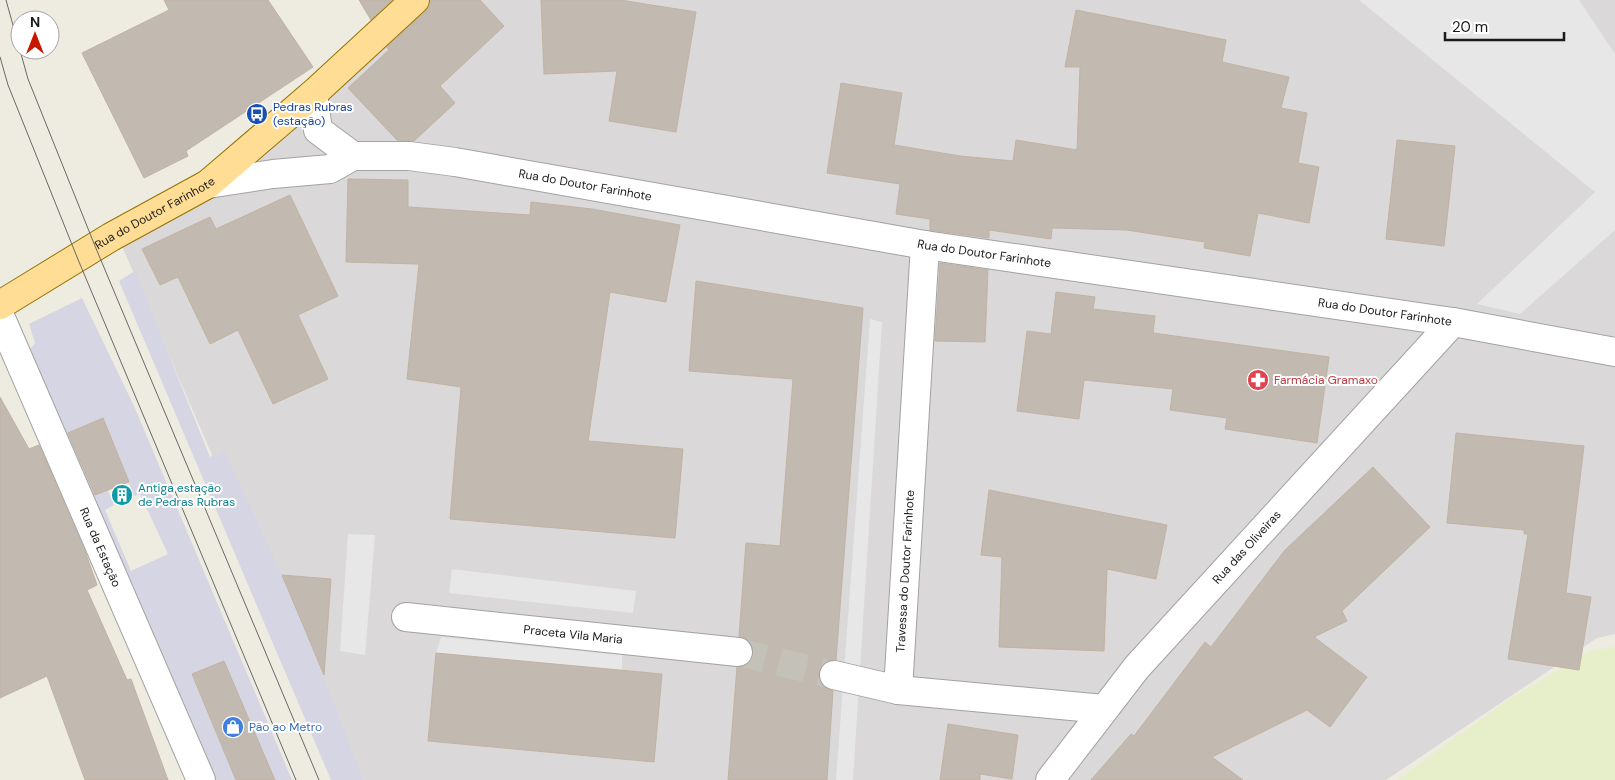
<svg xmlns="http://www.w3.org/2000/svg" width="1615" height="780" viewBox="0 0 1615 780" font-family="'DM Sans',sans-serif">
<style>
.residential{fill:#dad8d8}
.farmland{fill:#e7eeca}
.parking{fill:#e7e7e7}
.plaza{fill:#d6d5e3;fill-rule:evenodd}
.building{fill:#c2b9b0;stroke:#c0b3a2}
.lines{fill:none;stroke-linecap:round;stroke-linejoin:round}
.minor-tunnel{stroke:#c4c1b9;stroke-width:28;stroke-dasharray:28 14;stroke-linecap:butt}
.minor-casing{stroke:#a2a2a2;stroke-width:30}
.major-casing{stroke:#937300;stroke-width:30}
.minor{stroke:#fff;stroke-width:28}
.major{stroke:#ffdd94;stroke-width:28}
.tram{stroke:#696969;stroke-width:1}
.labels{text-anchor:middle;stroke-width:4;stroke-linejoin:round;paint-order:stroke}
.transit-label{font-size:12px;fill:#164399;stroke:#fff;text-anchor:start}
.street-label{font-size:12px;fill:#1b1b1b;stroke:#fff}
.health-label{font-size:12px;fill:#be3a42;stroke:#fff;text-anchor:start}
.culture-label{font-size:12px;fill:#0d838f;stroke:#fff;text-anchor:start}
.shop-label{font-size:12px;fill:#366cbe;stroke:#fff;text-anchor:start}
</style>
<rect width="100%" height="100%" fill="#eeebe0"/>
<path class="residential" d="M 424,0 L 1615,0 L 1615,634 L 1597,638 L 1386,780 L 352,780 L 122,246 Z"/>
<path class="farmland" d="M 1615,647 L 1615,780 L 1397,780 L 1508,700 L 1590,651 Z"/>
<g class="parking">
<path d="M 1359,0 L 1579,0 L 1615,54 L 1615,230 L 1520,314 L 1477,304 L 1595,192 Z"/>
<path d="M 870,319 L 882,322 L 853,780 L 836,780 Z"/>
<path d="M 348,534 L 375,535 L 365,655 L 340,651 Z"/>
<path d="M 452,569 L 636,591 L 633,613 L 449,593 Z"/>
<path d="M 441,637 L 622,655 L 622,670 L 436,653 Z"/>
</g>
<g class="plaza">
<path d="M 135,271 L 210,457 L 224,451 L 282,575 L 308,637 L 363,780 L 331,780 L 119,281 Z"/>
<path d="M 82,298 L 134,406 L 292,780 L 275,780 L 224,661 L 193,675 L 236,780 L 211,780 L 173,683 L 30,349 L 35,343 L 29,324 ZM 102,418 L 134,496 L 140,494 L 168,554 L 131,571 L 105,510 L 114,505 L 81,428 Z"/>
</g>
<g class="building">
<path d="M 164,0 L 268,0 L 313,67 L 186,151 L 188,156 L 144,178 L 82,53 L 169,10 Z"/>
<path d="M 359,0 L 392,0 L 371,20 Z"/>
<path d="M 430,0 L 480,0 L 504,26 L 440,86 L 455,103 L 414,141 L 397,140 L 348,88 L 389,50 L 387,47 L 426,11 L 430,5 Z"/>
<path d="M 541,0 L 620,0 L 696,12 L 676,132 L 609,121 L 617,71 L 544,74 Z"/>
<path d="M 1076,10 L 1226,40 L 1222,62 L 1289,77 L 1281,108 L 1307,113 L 1298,163 L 1319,167 L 1309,223 L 1258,213 L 1250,256 L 1204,248 L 1205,242 L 1126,230 L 1052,228 L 1051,239 L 989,230 L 989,238 L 930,230 L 930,219 L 896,214 L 900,184 L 827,173 L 841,83 L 902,93 L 894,145 L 960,156 L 1013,161 L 1016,140 L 1077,150 L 1080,67 L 1065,67 Z"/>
<path d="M 1397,140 L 1455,146 L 1444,246 L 1386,239 Z"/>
<path d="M 348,179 L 408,180 L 408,207 L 530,215 L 531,202 L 592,209 L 680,225 L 666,302 L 610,292 L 588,441 L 683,449 L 675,538 L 450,519 L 461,387 L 407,379 L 419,264 L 346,262 Z"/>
<path d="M 290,195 L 338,296 L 298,315 L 328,379 L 273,404 L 238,330 L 210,344 L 178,277 L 160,285 L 142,249 L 210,217 L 216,229 Z"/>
<path d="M 940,263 L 988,270 L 985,342 L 935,341 Z"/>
<path d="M 696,281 L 863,308 L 836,660 L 829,660 L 823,664 L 819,672 L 819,679 L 823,686 L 833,691 L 827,780 L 728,780 L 737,667 L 745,666 L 750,662 L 754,653 L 752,645 L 748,640 L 739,636 L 746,543 L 780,546 L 793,379 L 689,371 Z"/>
<path d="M 1056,292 L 1095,297 L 1093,309 L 1155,316 L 1153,333 L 1329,357 L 1317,443 L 1225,429 L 1227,418 L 1170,410 L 1173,389 L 1084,380 L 1079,419 L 1017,411 L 1027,331 L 1051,334 Z"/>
<path d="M 0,397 L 29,449 L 39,445 L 85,551 L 97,585 L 87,590 L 127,680 L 131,679 L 168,780 L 85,780 L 47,676 L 0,698 Z"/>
<path d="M 103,418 L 129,482 L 95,495 L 68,433 Z"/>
<path d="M 1456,433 L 1584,446 L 1566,593 L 1591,597 L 1579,670 L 1508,659 L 1528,534 L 1524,534 L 1524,530 L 1447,523 Z"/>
<path d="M 1373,467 L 1430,527 L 1342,611 L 1347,621 L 1314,637 L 1367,677 L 1330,727 L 1307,710 L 1212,757 L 1243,780 L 1091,780 L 1131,734 L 1134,736 L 1205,642 L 1211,647 L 1285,550 Z"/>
<path d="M 989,490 L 1167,525 L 1156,579 L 1107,569 L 1104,651 L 999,647 L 1002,557 L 981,555 Z"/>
<path d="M 282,575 L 331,579 L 324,675 Z"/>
<path d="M 436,653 L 662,674 L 654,762 L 428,741 Z"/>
<path d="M 224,661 L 275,780 L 236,780 L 192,674 Z"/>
<path d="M 948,724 L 1018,735 L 1012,779 L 980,774 L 980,780 L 940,780 Z"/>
</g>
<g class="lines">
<path class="minor-tunnel" d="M 738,652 L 834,675"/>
<g class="minor-casing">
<g id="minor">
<path d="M 313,94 L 318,130 L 353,156"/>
<path id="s1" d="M 208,184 L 273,174 L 330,169 L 353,156 L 409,156 L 455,162 L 925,245 L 1453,322 L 1615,352"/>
<path id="s2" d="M 0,316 L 201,780"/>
<path id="s3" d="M 406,617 L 738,652"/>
<path d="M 834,675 L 898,690 L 1104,709"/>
<path id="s4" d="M 898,690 L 925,245"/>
<path id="s5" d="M 1050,780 L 1137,667 L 1453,322"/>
</g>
</g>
<g class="major-casing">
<g id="major">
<path id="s6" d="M 0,305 L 111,237 L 208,184 L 313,94 L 415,0"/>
</g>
</g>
<use href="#minor" class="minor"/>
<use href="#major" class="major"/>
<g class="tram">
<path d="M 6,0 L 28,79 L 95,246 L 319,780"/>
<path d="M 0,57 L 8,85 L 77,257 L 296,780"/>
</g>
</g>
<defs>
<g id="bus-disc" transform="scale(1.125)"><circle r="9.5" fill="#1a4fb4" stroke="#fff"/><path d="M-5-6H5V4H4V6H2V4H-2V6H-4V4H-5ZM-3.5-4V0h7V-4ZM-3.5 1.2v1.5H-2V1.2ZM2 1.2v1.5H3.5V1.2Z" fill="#fff"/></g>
<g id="pharmacy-disc" transform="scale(1.125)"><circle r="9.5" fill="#e0444e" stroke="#fff"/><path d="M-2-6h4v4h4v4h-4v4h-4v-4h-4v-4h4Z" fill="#fff"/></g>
<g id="building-disc" transform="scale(1.125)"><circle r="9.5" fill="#0f9aa8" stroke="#fff"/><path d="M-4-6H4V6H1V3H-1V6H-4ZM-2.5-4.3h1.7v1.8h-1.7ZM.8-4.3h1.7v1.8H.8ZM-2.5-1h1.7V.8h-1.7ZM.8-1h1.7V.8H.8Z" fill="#fff"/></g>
<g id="shop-disc" transform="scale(1.125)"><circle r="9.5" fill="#3f7fe0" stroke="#fff"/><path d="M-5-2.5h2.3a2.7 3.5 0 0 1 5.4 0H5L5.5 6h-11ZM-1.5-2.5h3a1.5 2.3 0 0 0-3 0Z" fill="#fff"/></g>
</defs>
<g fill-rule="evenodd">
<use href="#bus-disc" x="257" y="114"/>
<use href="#pharmacy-disc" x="1258" y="380"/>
<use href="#building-disc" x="122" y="495"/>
<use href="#shop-disc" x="233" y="727"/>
</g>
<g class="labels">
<g class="transit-label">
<text x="273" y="111">Pedras Rubras<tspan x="273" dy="14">(estação)</tspan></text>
</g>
<g class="street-label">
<text dy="4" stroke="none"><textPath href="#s1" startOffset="384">Rua do Doutor Farinhote</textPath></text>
<text dy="4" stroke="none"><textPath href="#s6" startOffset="180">Rua do Doutor Farinhote</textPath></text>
<text dy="4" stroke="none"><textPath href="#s1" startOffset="789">Rua do Doutor Farinhote</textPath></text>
<text dy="4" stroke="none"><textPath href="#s1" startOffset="1194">Rua do Doutor Farinhote</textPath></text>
<text dy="4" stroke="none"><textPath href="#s5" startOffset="305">Rua das Oliveiras</textPath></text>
<text dy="4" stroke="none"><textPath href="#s2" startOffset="252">Rua da Estação</textPath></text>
<text dy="4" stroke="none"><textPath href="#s4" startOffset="119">Travessa do Doutor Farinhote</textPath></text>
<text dy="4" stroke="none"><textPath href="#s3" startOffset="168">Praceta Vila Maria</textPath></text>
</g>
<g class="health-label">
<text x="1274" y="384">Farmácia Gramaxo</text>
</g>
<g class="culture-label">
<text x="138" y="492">Antiga estação<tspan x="138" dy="14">de Pedras Rubras</tspan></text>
</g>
<g class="shop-label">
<text x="249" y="731">Pão ao Metro</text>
</g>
</g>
<g transform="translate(35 35)"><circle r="24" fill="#ffffff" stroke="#a4a4a4"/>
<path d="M0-4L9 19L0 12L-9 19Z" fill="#c71700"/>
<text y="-8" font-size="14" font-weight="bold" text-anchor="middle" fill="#1b1b1b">N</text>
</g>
<path d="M1445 32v8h119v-8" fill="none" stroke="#1b1b1b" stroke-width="2.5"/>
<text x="1452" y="32" font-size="15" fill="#1b1b1b" stroke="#ffffff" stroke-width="4" paint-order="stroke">20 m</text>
</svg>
